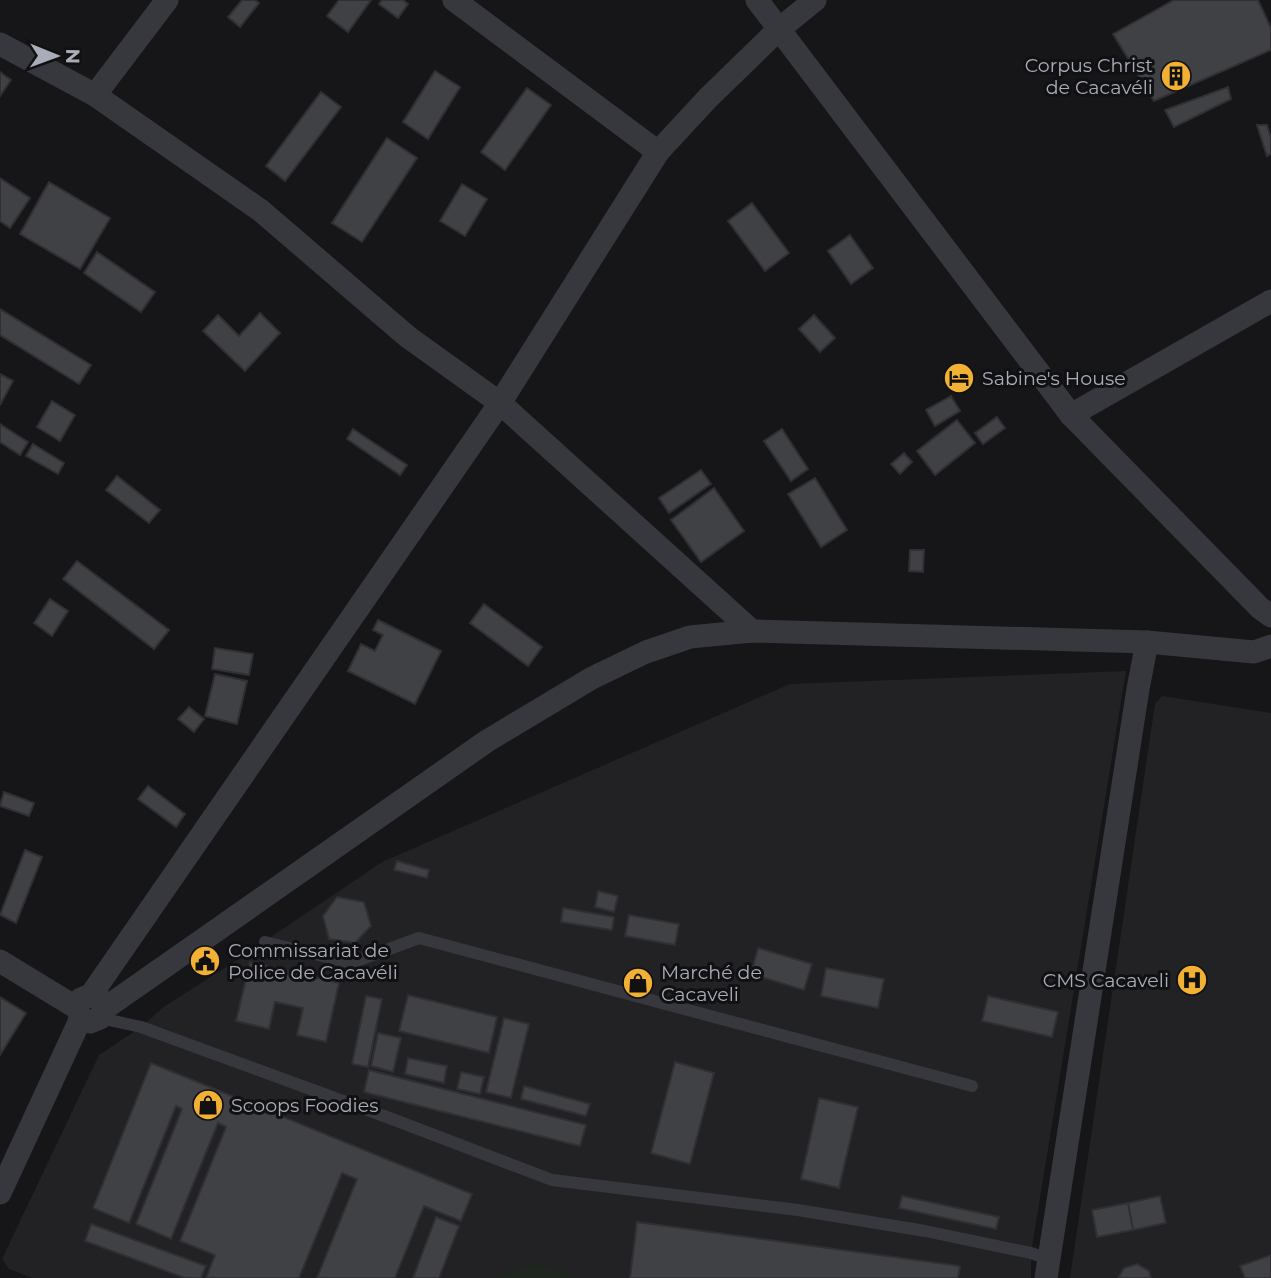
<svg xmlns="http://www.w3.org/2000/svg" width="1271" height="1278" viewBox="0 0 1271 1278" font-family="Montserrat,sans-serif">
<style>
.built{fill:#222225}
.green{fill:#1e261f}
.building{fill:#404145;stroke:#303034;stroke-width:2}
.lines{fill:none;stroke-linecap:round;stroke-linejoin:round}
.service{stroke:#37383d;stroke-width:12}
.minor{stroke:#37383d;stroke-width:23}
.labels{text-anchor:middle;stroke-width:6;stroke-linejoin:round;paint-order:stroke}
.poi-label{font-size:19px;fill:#a8adb8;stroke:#111113;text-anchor:start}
</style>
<rect width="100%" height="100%" fill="#161618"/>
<g class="built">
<path d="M 1126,671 L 1031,1253 L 1031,1278 L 32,1278 L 9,1269 L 2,1259 L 99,1055 L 141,1027 L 165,1006 L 237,960 L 382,862 L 790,684 Z"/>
<path d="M 1162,696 L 1271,713 L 1271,1278 L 1070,1278 L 1155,704 Z"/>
</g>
<path class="green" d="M 538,1265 L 554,1268 L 572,1278 L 500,1278 L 523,1267 Z"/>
<g class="building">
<path d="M 242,0 L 255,0 L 259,3 L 240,27 L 228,17 Z"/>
<path d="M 339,0 L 371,0 L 348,32 L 327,16 Z"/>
<path d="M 382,0 L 403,0 L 408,4 L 398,18 L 379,4 Z"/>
<path d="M 1174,0 L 1258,0 L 1271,28 L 1271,50 L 1154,101 L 1113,34 Z"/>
<path d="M 435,71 L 460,87 L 428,139 L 403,122 Z"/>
<path d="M 0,72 L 11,80 L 0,96 Z"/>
<path d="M 1228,87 L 1231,99 L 1174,127 L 1165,110 Z"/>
<path d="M 527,88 L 551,105 L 505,170 L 481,152 Z"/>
<path d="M 321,92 L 341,107 L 285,181 L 266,166 Z"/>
<path d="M 1257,125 L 1267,125 L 1271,138 L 1271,154 L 1267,156 Z"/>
<path d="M 387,138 L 417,158 L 362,242 L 332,223 Z"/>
<path d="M 0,178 L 30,198 L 10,228 L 0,221 Z"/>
<path d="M 49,182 L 110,218 L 80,269 L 20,234 Z"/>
<path d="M 462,184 L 487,199 L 465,236 L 440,221 Z"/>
<path d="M 752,203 L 789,253 L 765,271 L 728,221 Z"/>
<path d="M 850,235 L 873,268 L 851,284 L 828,251 Z"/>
<path d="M 97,252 L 155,292 L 141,312 L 84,273 Z"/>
<path d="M 0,309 L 91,365 L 79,384 L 0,335 Z"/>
<path d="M 260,313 L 280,333 L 245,371 L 203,331 L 218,315 L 239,336 Z"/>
<path d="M 814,315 L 835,338 L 820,352 L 799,329 Z"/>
<path d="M 0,374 L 13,381 L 0,405 Z"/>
<path d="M 951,396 L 960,411 L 935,426 L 926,410 Z"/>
<path d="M 52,401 L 75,415 L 60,441 L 37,427 Z"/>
<path d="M 997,417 L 1005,428 L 983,444 L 975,433 Z"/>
<path d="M 957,420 L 975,443 L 935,475 L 917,451 Z"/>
<path d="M 0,424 L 28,442 L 20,455 L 0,442 Z"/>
<path d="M 353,429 L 407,465 L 400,475 L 347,439 Z"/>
<path d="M 782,429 L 808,469 L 791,481 L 764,441 Z"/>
<path d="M 33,444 L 64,463 L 58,474 L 26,456 Z"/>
<path d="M 904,453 L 912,462 L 900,474 L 891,464 Z"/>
<path d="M 701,470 L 711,484 L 669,513 L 659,498 Z"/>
<path d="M 117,476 L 160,510 L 149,523 L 106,490 Z"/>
<path d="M 815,478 L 847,530 L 821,547 L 788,494 Z"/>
<path d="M 714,488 L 744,531 L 701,562 L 671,520 Z"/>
<path d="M 910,550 L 924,550 L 923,572 L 909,571 Z"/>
<path d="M 77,561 L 169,630 L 154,649 L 63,579 Z"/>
<path d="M 50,599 L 68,611 L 52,636 L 34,623 Z"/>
<path d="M 484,604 L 542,647 L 528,666 L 470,623 Z"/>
<path d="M 378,620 L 441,651 L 415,704 L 348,671 L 361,644 L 375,651 L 383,635 L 373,630 Z"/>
<path d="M 215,648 L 253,654 L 249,675 L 212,669 Z"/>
<path d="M 215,674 L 247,681 L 237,724 L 205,716 Z"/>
<path d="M 189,707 L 204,719 L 194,732 L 178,719 Z"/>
<path d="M 148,786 L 185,814 L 176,827 L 138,799 Z"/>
<path d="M 4,792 L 34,803 L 29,816 L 0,806 Z"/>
<path d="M 25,850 L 42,857 L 16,923 L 0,915 Z"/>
<path d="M 397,861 L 429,870 L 427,878 L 394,870 Z"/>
<path d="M 598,891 L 618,896 L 614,912 L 595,907 Z"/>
<path d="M 337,897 L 364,902 L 371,926 L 355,943 L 329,939 L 323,916 Z"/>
<path d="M 563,908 L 614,917 L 612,930 L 561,922 Z"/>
<path d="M 629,915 L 679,924 L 675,945 L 625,936 Z"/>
<path d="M 758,948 L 812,964 L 804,990 L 751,974 Z"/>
<path d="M 250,962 L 339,983 L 326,1042 L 297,1035 L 303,1008 L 275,1002 L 269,1029 L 236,1021 Z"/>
<path d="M 826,968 L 884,979 L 878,1008 L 821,996 Z"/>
<path d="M 408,995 L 497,1017 L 489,1053 L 399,1031 Z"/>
<path d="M 366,996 L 382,999 L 368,1067 L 352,1064 Z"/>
<path d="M 988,996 L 1058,1012 L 1052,1037 L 982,1021 Z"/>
<path d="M 0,997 L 26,1013 L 0,1055 Z"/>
<path d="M 504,1018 L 529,1024 L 511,1098 L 486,1092 Z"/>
<path d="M 378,1033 L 401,1038 L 393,1072 L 371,1066 Z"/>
<path d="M 408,1058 L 447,1066 L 444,1083 L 405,1074 Z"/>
<path d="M 675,1062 L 714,1073 L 690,1164 L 651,1153 Z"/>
<path d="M 151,1063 L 472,1194 L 461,1221 L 424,1206 L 395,1278 L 317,1278 L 357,1179 L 342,1173 L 299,1278 L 206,1278 L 215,1255 L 180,1241 L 226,1127 L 218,1123 L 171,1239 L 136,1224 L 182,1109 L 176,1106 L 129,1223 L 93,1208 Z"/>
<path d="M 369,1070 L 586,1125 L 580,1146 L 364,1092 Z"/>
<path d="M 461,1072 L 484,1077 L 480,1094 L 457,1089 Z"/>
<path d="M 524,1086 L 590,1104 L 586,1116 L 521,1099 Z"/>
<path d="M 819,1098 L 858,1107 L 839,1188 L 801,1179 Z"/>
<path d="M 902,1196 L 999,1217 L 996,1229 L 899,1208 Z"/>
<path d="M 1160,1196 L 1166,1223 L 1133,1230 L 1128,1203 Z"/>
<path d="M 1128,1203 L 1133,1230 L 1097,1237 L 1092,1210 Z"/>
<path d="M 436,1217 L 459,1226 L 439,1278 L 413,1278 Z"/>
<path d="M 637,1222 L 960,1266 L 958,1278 L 630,1278 Z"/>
<path d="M 91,1224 L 206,1266 L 201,1278 L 185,1278 L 85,1241 Z"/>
<path d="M 1271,1255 L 1271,1278 L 1245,1278 L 1240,1266 Z"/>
<path d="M 1137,1264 L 1149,1271 L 1151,1278 L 1118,1278 L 1124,1268 Z"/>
</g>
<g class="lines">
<g class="service">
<path d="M 265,942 L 351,963 L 419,938 L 972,1086"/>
<path d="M 100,1018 L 141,1027 L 392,1119 L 552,1180 L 798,1210 L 925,1231 L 1031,1253 L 1048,1259"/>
</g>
<g class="minor">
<path d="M 454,0 L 658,152"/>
<path d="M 757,0 L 1071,415 L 1260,608 L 1271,616"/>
<path d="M 0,44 L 95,95 L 260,210 L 408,337 L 500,403 L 752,631"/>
<path d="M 95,95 L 167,0"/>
<path d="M 1071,415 L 1271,301"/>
<path d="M 0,961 L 77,1008"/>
<path d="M 91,995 L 500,403 L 658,152 L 708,98 L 778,30 L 815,0"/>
<path d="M 104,1009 L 100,999 L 91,995 L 81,999 L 77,1008 L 81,1018 L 90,1022 L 100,1018 L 104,1009 L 487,741 L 592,678 L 646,652 L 690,637 L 752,631 L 1147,642 L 1254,652 L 1271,646"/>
<path d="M 0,1193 L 81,1018"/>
<path d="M 1046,1278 L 1138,689 L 1147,642"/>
</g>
</g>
<defs>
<g id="building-disc" transform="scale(1.575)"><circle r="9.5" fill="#f2b134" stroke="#111113"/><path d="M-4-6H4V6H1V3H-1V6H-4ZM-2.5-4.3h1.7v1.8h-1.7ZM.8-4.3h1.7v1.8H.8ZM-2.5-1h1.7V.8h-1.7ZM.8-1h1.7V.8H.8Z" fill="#111"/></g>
<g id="hotel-disc" transform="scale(1.575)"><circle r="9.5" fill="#f2b134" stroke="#111113"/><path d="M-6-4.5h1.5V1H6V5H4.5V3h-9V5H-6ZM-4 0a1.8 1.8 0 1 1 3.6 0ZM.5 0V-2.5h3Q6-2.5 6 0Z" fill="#111"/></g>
<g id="civic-disc" transform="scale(1.575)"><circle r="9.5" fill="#f2b134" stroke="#111113"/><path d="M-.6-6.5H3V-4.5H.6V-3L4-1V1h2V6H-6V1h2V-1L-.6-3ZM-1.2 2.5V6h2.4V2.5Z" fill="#111"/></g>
<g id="hospital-disc" transform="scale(1.575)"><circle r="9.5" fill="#f2b134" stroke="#111113"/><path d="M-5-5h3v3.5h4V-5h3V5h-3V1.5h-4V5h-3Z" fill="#111"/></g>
<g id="shop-disc" transform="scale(1.575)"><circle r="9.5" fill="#f2b134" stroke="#111113"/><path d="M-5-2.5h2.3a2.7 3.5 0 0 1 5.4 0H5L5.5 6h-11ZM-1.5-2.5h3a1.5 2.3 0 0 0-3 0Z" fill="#111"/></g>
</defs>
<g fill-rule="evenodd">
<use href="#building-disc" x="1176" y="76"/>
<use href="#hotel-disc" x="959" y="378"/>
<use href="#civic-disc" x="205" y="961"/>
<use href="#hospital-disc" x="1192" y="980"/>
<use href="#shop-disc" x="638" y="983"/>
<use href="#shop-disc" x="208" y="1105"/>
</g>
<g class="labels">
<g class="poi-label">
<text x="1153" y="72" text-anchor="end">Corpus Christ<tspan x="1153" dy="22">de Cacavéli</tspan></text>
<text x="982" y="385">Sabine's House</text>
<text x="228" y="957">Commissariat de<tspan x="228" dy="22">Police de Cacavéli</tspan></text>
<text x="661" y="979">Marché de<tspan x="661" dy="22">Cacaveli</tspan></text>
<text x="1169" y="987" text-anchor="end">CMS Cacaveli</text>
<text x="231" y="1112">Scoops Foodies</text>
</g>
</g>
<g transform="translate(56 56) rotate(91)" stroke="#111113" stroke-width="5" paint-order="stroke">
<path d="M0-5L12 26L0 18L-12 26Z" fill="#a8adb8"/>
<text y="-10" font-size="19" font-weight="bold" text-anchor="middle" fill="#a8adb8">N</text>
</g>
</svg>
